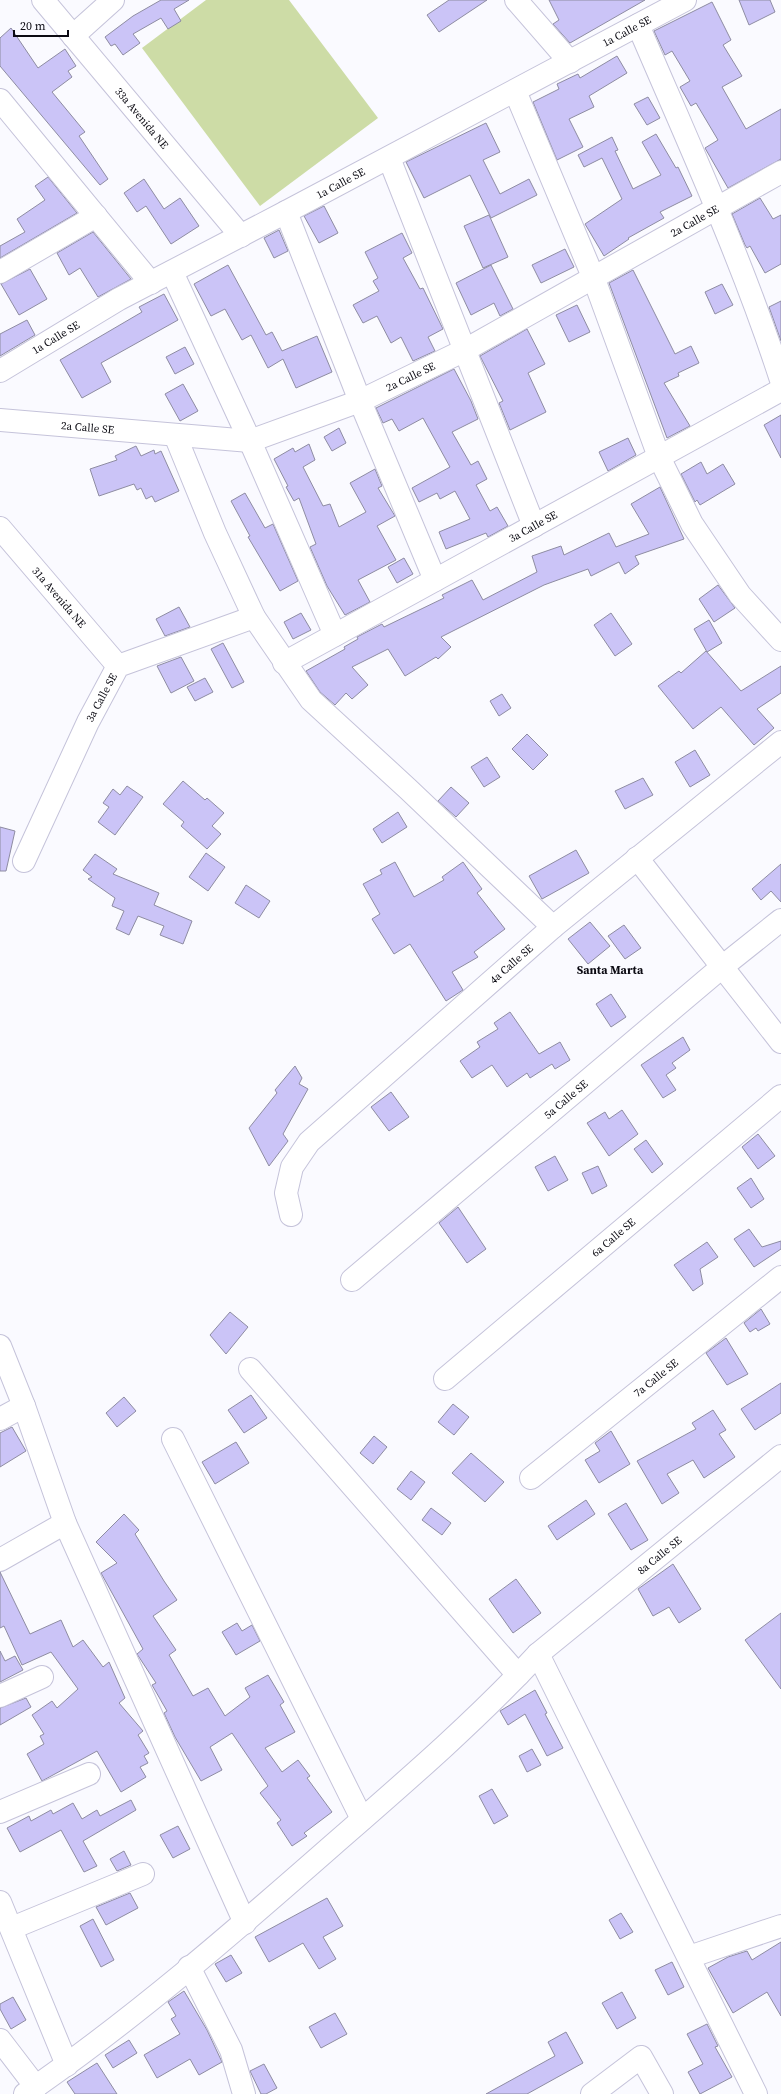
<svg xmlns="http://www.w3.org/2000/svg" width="781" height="2094" viewBox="0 0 781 2094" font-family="'Source Serif 4',serif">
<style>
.green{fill:#cddca6}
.building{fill:#cbc4f7;stroke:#8e8ca2}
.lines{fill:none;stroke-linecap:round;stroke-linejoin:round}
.minor-casing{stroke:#c5c3da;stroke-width:24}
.minor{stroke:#fff;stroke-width:22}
.labels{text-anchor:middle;stroke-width:3.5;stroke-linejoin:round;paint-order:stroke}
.street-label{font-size:11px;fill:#0c0b13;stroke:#fafaff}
.neighbourhood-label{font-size:12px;font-weight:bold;fill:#0c0b13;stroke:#fafaff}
</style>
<rect width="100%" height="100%" fill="#fafaff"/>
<path class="green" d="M 206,0 L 289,0 L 378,118 L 260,206 L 142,48 Z"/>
<g class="building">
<path d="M 161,0 L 189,0 L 174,9 L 181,21 L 168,29 L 161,18 L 133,34 L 140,43 L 123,55 L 115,44 L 111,46 L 105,37 L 133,16 Z"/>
<path d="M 449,0 L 487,0 L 439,32 L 427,15 Z"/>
<path d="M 549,0 L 645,0 L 570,43 L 553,24 L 559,20 Z"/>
<path d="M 739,0 L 770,0 L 775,12 L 749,25 Z"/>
<path d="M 712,2 L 731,40 L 723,45 L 742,76 L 722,87 L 746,129 L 781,109 L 781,159 L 728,188 L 705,148 L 718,140 L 696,103 L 691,106 L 680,87 L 690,81 L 672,51 L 665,55 L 654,31 Z"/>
<path d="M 11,28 L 38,68 L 65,49 L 76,66 L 68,71 L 72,77 L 52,92 L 85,132 L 79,136 L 108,179 L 100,185 L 0,66 L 0,38 Z"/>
<path d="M 617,56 L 627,73 L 589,96 L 594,107 L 569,119 L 583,147 L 557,160 L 533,102 L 559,89 L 557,84 L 578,74 L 580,78 Z"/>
<path d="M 648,97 L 660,118 L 647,125 L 634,104 Z"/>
<path d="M 486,123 L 500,152 L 483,160 L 500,194 L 529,179 L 537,195 L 491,218 L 470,175 L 424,198 L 406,162 Z"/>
<path d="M 656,134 L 676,168 L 678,167 L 692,196 L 660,212 L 664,218 L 628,238 L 629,239 L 604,256 L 585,224 L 622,199 L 602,158 L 584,167 L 578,155 L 612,137 L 618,150 L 615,151 L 633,189 L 661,175 L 642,142 Z"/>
<path d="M 48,177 L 77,213 L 0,258 L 0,246 L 25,232 L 17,219 L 45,200 L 35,186 Z"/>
<path d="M 144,179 L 164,209 L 180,198 L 199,226 L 171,244 L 146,206 L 137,212 L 124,193 Z"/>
<path d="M 760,198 L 773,219 L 781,215 L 781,264 L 765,273 L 750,246 L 747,248 L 745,245 L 732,214 Z"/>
<path d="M 324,206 L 338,233 L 319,243 L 304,216 Z"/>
<path d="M 489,215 L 508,257 L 483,268 L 464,226 Z"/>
<path d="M 279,230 L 288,251 L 274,258 L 264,238 Z"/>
<path d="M 93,232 L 131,279 L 98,297 L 80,268 L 69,275 L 57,253 Z"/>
<path d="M 402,233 L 412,253 L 403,258 L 420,289 L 423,288 L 443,329 L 428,337 L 435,351 L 413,361 L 401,337 L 391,343 L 377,316 L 363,323 L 353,305 L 379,291 L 373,281 L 378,278 L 365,252 Z"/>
<path d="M 565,249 L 574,267 L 541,283 L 532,265 Z"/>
<path d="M 228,265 L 266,335 L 272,332 L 282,351 L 317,336 L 332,372 L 296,388 L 283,359 L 268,368 L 251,335 L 242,340 L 225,309 L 211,316 L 194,284 Z"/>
<path d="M 491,265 L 513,309 L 500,316 L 494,303 L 471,315 L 456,283 Z"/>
<path d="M 30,269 L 47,299 L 19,315 L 1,284 Z"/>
<path d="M 633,270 L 675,354 L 691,346 L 699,363 L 678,373 L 679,376 L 664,383 L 690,426 L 667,438 L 609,283 Z"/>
<path d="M 722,284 L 733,305 L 715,314 L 705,292 Z"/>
<path d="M 164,294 L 178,320 L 101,363 L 111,382 L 82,398 L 60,360 L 142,312 L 139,307 Z"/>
<path d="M 781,301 L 781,341 L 769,307 Z"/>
<path d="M 577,305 L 590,332 L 569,342 L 556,315 Z"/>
<path d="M 27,320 L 35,335 L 0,356 L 0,334 Z"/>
<path d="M 527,329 L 545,364 L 528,373 L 546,412 L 510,430 L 499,403 L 503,401 L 480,356 Z"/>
<path d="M 185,347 L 194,364 L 175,374 L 166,357 Z"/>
<path d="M 454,369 L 471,401 L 478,419 L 452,432 L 471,465 L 478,461 L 487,479 L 476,485 L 490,511 L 497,507 L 508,526 L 488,537 L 486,533 L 446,549 L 439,532 L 470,519 L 455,491 L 440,499 L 437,493 L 419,502 L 412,488 L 450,467 L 423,418 L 399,431 L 392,419 L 383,423 L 376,408 Z"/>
<path d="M 183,384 L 198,411 L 180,421 L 165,394 Z"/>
<path d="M 781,415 L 781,458 L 764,425 Z"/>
<path d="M 339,428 L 346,443 L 332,451 L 324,437 Z"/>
<path d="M 628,438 L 636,455 L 608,471 L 599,452 Z"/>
<path d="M 309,444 L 315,460 L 303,467 L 323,506 L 330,504 L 339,527 L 366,512 L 350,483 L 375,469 L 382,486 L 378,488 L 395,516 L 377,526 L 396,560 L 358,580 L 370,602 L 345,615 L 327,586 L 310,547 L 316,544 L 299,498 L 294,501 L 286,487 L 288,486 L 274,459 L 293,448 L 295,452 Z"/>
<path d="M 136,446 L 141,456 L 154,450 L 155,454 L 161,451 L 179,491 L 155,502 L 152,496 L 146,499 L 141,488 L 137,490 L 134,484 L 99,496 L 90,469 L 117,460 L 115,456 Z"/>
<path d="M 701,462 L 707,474 L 723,464 L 735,484 L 700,505 L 697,500 L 695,502 L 681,474 Z"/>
<path d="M 660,487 L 684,539 L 635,556 L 639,564 L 625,574 L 619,562 L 591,576 L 588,569 L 544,585 L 441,637 L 451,647 L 438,659 L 436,657 L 405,676 L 388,649 L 352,667 L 368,685 L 352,699 L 346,693 L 335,705 L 320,692 L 306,671 L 345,649 L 344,647 L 358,639 L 357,637 L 382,624 L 384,627 L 444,598 L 442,595 L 472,580 L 483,600 L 537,572 L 532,556 L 561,546 L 564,555 L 609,533 L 616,547 L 649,534 L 631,504 Z"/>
<path d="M 245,493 L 265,528 L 273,524 L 298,581 L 280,591 L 248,537 L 250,536 L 231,501 Z"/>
<path d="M 404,558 L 413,574 L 397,583 L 388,567 Z"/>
<path d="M 718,585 L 735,608 L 714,622 L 699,599 Z"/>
<path d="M 179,607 L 190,627 L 165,636 L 156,619 Z"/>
<path d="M 301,613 L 311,630 L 293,639 L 284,622 Z"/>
<path d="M 611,613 L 632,644 L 615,656 L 594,625 Z"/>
<path d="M 709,620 L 722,643 L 707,652 L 694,629 Z"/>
<path d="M 223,643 L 244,682 L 232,688 L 211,649 Z"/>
<path d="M 706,651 L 741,691 L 781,666 L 781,693 L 757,709 L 774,728 L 754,745 L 721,707 L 693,729 L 658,686 L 679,671 L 681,673 Z"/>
<path d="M 181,657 L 194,681 L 171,693 L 157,666 Z"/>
<path d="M 205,678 L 213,692 L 195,701 L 187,687 Z"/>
<path d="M 502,694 L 511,708 L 499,716 L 490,701 Z"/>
<path d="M 527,734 L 548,755 L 533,770 L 512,749 Z"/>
<path d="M 695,750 L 710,775 L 690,787 L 675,762 Z"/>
<path d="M 487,757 L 500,777 L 484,787 L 471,767 Z"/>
<path d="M 643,778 L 653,795 L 625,809 L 615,791 Z"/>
<path d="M 183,781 L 205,800 L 207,798 L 224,813 L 212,826 L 221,834 L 207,849 L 181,826 L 184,822 L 163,804 Z"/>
<path d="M 127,786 L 143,797 L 115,835 L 98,822 L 109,807 L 103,803 L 113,789 L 120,795 Z"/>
<path d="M 451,787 L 469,803 L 456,817 L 438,801 Z"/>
<path d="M 398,812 L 407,827 L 382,843 L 373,829 Z"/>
<path d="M 0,827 L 15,831 L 6,871 L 0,871 Z"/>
<path d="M 576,850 L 589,873 L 542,899 L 529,876 Z"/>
<path d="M 206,853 L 225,867 L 208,891 L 189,877 Z"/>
<path d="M 95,854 L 117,869 L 113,874 L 159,893 L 154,905 L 192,921 L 183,944 L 160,935 L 164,926 L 138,916 L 129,935 L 116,929 L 124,911 L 112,906 L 115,898 L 88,879 L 92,877 L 83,870 Z"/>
<path d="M 395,862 L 414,897 L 444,880 L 442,877 L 463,862 L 482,889 L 477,893 L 505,929 L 474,952 L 478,957 L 452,972 L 463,990 L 446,1001 L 410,944 L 394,954 L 372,919 L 380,914 L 363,884 L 382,874 L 380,870 Z"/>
<path d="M 781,864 L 781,902 L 771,891 L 761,900 L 752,889 Z"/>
<path d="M 246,885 L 270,901 L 259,918 L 235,903 Z"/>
<path d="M 590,922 L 610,946 L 588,964 L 568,939 Z"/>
<path d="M 624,925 L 641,948 L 625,959 L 608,936 Z"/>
<path d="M 611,994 L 626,1017 L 611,1027 L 596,1004 Z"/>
<path d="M 510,1012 L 539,1054 L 560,1042 L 570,1060 L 555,1069 L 552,1064 L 530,1078 L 527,1073 L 507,1087 L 492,1065 L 472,1078 L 460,1061 L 480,1047 L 477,1042 L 498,1029 L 494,1023 Z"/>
<path d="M 683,1037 L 690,1050 L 672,1063 L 676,1068 L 666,1075 L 676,1090 L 663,1098 L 641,1065 Z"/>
<path d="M 295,1066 L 302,1078 L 299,1084 L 308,1089 L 283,1134 L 288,1141 L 269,1166 L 249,1128 L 277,1093 L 275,1090 Z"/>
<path d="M 391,1092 L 409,1117 L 389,1131 L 371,1107 Z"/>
<path d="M 622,1110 L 638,1134 L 609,1156 L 587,1123 L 605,1112 L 609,1119 Z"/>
<path d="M 758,1134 L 775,1156 L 758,1169 L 742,1147 Z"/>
<path d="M 646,1140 L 663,1164 L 652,1173 L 634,1149 Z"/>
<path d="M 555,1156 L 568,1180 L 548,1191 L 535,1167 Z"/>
<path d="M 598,1166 L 607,1186 L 592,1194 L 582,1173 Z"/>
<path d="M 751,1178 L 764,1199 L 751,1208 L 737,1188 Z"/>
<path d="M 458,1207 L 486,1249 L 467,1263 L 439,1223 Z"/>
<path d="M 749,1229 L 762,1247 L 781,1241 L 781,1249 L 754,1267 L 734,1239 Z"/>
<path d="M 707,1242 L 718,1257 L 700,1269 L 703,1284 L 693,1291 L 674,1265 Z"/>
<path d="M 761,1309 L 770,1324 L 758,1331 L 756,1328 L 750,1332 L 744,1323 Z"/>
<path d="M 230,1312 L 248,1327 L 226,1354 L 210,1335 Z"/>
<path d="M 726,1338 L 748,1374 L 727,1385 L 706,1353 Z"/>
<path d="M 781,1383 L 781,1413 L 755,1430 L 741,1409 Z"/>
<path d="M 251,1395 L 267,1418 L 244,1433 L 228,1410 Z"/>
<path d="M 124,1397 L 136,1411 L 117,1427 L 106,1413 Z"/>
<path d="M 453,1404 L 469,1417 L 454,1435 L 438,1422 Z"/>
<path d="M 713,1410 L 726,1430 L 719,1434 L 735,1457 L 704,1478 L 693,1460 L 667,1474 L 679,1493 L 662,1504 L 637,1461 L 696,1429 L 692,1423 Z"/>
<path d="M 12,1427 L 26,1451 L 0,1467 L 0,1433 Z"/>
<path d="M 611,1431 L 630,1464 L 599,1483 L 585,1460 L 600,1451 L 595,1443 Z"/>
<path d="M 374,1436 L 387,1447 L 373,1464 L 360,1453 Z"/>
<path d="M 236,1442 L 249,1463 L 215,1484 L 202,1462 Z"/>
<path d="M 471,1453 L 504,1482 L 485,1502 L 452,1473 Z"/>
<path d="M 411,1471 L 425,1482 L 411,1500 L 397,1489 Z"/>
<path d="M 586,1500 L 595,1514 L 557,1540 L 548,1526 Z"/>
<path d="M 626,1503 L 648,1540 L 631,1550 L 608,1514 Z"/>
<path d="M 431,1508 L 451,1523 L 442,1535 L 422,1520 Z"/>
<path d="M 124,1514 L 139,1530 L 135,1534 L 164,1581 L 177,1600 L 153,1616 L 176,1650 L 169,1655 L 193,1696 L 208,1688 L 225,1716 L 250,1697 L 245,1688 L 268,1675 L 284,1702 L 280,1705 L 295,1732 L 265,1748 L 282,1772 L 298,1760 L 310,1776 L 307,1778 L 332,1812 L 304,1833 L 307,1836 L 292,1846 L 277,1823 L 281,1820 L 260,1793 L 268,1786 L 232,1733 L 210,1747 L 222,1770 L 201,1781 L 175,1737 L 164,1713 L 167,1711 L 152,1685 L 156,1683 L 137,1654 L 143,1649 L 101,1573 L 117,1563 L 96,1542 Z"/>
<path d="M 673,1564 L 701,1609 L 679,1623 L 669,1607 L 653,1616 L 638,1589 Z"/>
<path d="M 0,1572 L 30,1634 L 61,1620 L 73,1647 L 83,1640 L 103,1667 L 109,1662 L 125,1698 L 119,1703 L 143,1731 L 138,1735 L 149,1753 L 144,1756 L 148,1763 L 140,1767 L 146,1777 L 121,1792 L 97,1751 L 42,1781 L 27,1754 L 44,1744 L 40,1736 L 44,1734 L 32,1715 L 52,1701 L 57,1708 L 78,1689 L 51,1652 L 22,1665 L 4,1626 L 0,1628 Z"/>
<path d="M 516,1579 L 541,1613 L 513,1633 L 489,1599 Z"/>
<path d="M 781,1613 L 781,1689 L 745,1640 Z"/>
<path d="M 237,1623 L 242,1631 L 252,1625 L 260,1641 L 236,1655 L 222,1632 Z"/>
<path d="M 0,1651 L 5,1661 L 15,1656 L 23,1670 L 0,1682 Z"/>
<path d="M 535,1690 L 547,1713 L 545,1714 L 563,1748 L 547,1756 L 525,1714 L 508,1725 L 500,1711 Z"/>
<path d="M 26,1698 L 31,1707 L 0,1725 L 0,1708 Z"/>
<path d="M 532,1749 L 541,1765 L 527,1772 L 519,1756 Z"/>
<path d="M 492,1789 L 508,1816 L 494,1824 L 479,1796 Z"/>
<path d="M 131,1800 L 136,1810 L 83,1841 L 97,1866 L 84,1872 L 61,1830 L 20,1852 L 7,1828 L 29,1816 L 31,1821 L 51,1810 L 53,1814 L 73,1803 L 82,1819 L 97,1810 L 100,1816 Z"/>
<path d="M 178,1826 L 190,1849 L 173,1858 L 160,1835 Z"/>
<path d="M 124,1851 L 131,1865 L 117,1871 L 110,1859 Z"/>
<path d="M 130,1893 L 138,1908 L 106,1925 L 96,1907 Z"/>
<path d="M 327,1898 L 343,1926 L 323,1937 L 336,1959 L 319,1969 L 303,1943 L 269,1962 L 255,1937 Z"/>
<path d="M 621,1913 L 633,1932 L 620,1939 L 609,1920 Z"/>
<path d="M 93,1919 L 114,1960 L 101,1967 L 80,1926 Z"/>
<path d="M 781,1942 L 781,2016 L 767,1992 L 733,2013 L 708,1968 L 728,1957 L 747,1951 L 752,1960 Z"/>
<path d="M 231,1955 L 242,1973 L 226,1982 L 215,1964 Z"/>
<path d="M 672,1962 L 684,1987 L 668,1995 L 655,1970 Z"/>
<path d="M 184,1991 L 207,2030 L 222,2062 L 199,2075 L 190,2059 L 157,2078 L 144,2055 L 180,2034 L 171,2019 L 176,2016 L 168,2002 Z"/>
<path d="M 622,1992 L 636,2018 L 617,2029 L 602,2003 Z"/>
<path d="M 13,1997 L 26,2020 L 11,2029 L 0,2009 L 0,2004 Z"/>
<path d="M 335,2013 L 347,2034 L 321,2048 L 309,2027 Z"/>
<path d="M 707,2024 L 718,2046 L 715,2047 L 732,2077 L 700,2094 L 688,2072 L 703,2064 L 687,2034 Z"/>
<path d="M 566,2032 L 583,2063 L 527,2094 L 486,2094 L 555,2056 L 548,2042 Z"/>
<path d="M 129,2040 L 137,2053 L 113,2068 L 105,2055 Z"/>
<path d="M 97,2063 L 117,2094 L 75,2094 L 67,2082 Z"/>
<path d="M 264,2064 L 277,2088 L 266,2094 L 261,2094 L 250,2071 Z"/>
</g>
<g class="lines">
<g class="minor-casing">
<g id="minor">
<path id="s1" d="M 43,0 L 241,236"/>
<path d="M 516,0 L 570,62"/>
<path d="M 638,25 C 688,142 742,259 781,380"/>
<path d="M 73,36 L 113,0"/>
<path d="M 515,91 L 594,279 L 659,457 L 692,524 L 740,595 L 781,640"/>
<path d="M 0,100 L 151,283"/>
<path d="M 389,158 L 534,526"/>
<path d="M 286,212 L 360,401 L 435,580"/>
<path d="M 0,272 L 96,216"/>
<path d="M 172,272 L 250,441 L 335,635"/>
<path id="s2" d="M 0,371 L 119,299 L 286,212 L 685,0"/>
<path id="s3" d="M 0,420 L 250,441 L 360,401 L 465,350 L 781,172"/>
<path d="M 175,435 L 215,533 L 254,617 L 311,700 L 408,789 L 553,927"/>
<path id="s4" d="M 0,528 L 118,666"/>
<path id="s5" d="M 284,663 L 781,390"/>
<path d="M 637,858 L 781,1042"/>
<path id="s6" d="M 24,861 L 88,722 L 118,666 L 254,617"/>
<path id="s7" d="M 291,1215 L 286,1193 L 292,1167 L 309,1142 L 553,927 L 781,742"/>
<path id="s8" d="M 352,1280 L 722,967 L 781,920"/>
<path d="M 0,1346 L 24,1406 L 65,1523 L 245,1923"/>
<path d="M 250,1369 L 518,1675"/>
<path id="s9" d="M 445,1379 L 781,1096"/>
<path d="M 0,1419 L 24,1406"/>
<path d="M 173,1439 L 362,1819"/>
<path id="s10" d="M 531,1478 L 781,1277"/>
<path d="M 0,1560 L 65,1523"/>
<path d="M 538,1654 L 756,2094"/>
<path d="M 0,1696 L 42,1677"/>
<path d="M 0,1812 L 89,1774"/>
<path d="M 0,1902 L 67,2065"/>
<path d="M 12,1928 L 143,1874"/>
<path d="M 689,1957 L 781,1926"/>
<path d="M 189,1967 L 231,2050 L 244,2094"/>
<path d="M 0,2040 L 36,2087"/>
<path id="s11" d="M 25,2094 C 134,2019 235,1931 334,1844 C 404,1783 475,1722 538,1654 L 781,1456"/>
<path d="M 592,2094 L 641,2057 L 662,2094"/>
</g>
</g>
<use href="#minor" class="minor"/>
</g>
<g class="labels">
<g class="street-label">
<text dy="4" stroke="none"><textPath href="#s2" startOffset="713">1a Calle SE</textPath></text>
<text dy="4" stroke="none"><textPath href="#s1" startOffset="154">33a Avenida NE</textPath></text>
<text dy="4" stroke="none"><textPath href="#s2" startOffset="389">1a Calle SE</textPath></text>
<text dy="4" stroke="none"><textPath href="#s3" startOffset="748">2a Calle SE</textPath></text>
<text dy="4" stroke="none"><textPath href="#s2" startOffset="65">1a Calle SE</textPath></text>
<text dy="4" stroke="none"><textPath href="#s3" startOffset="424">2a Calle SE</textPath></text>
<text dy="4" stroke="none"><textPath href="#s3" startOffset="88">2a Calle SE</textPath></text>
<text dy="4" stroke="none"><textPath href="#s5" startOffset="284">3a Calle SE</textPath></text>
<text dy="4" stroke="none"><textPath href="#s4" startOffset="91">31a Avenida NE</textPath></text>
<text dy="4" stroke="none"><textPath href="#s6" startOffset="181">3a Calle SE</textPath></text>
<text dy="4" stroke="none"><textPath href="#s7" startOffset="349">4a Calle SE</textPath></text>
<text dy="4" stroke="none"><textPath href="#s8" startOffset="280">5a Calle SE</textPath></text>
<text dy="4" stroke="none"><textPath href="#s9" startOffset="220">6a Calle SE</textPath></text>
<text dy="4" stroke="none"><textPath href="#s10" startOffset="160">7a Calle SE</textPath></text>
<text dy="4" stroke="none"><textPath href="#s11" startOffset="833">8a Calle SE</textPath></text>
</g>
<g class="neighbourhood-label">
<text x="610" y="974">Santa Marta</text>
</g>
</g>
<path d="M14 30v6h54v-6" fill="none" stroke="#0c0b13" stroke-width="2"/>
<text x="20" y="30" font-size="12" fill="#0c0b13" stroke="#fafaff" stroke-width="3" paint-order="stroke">20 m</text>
</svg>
